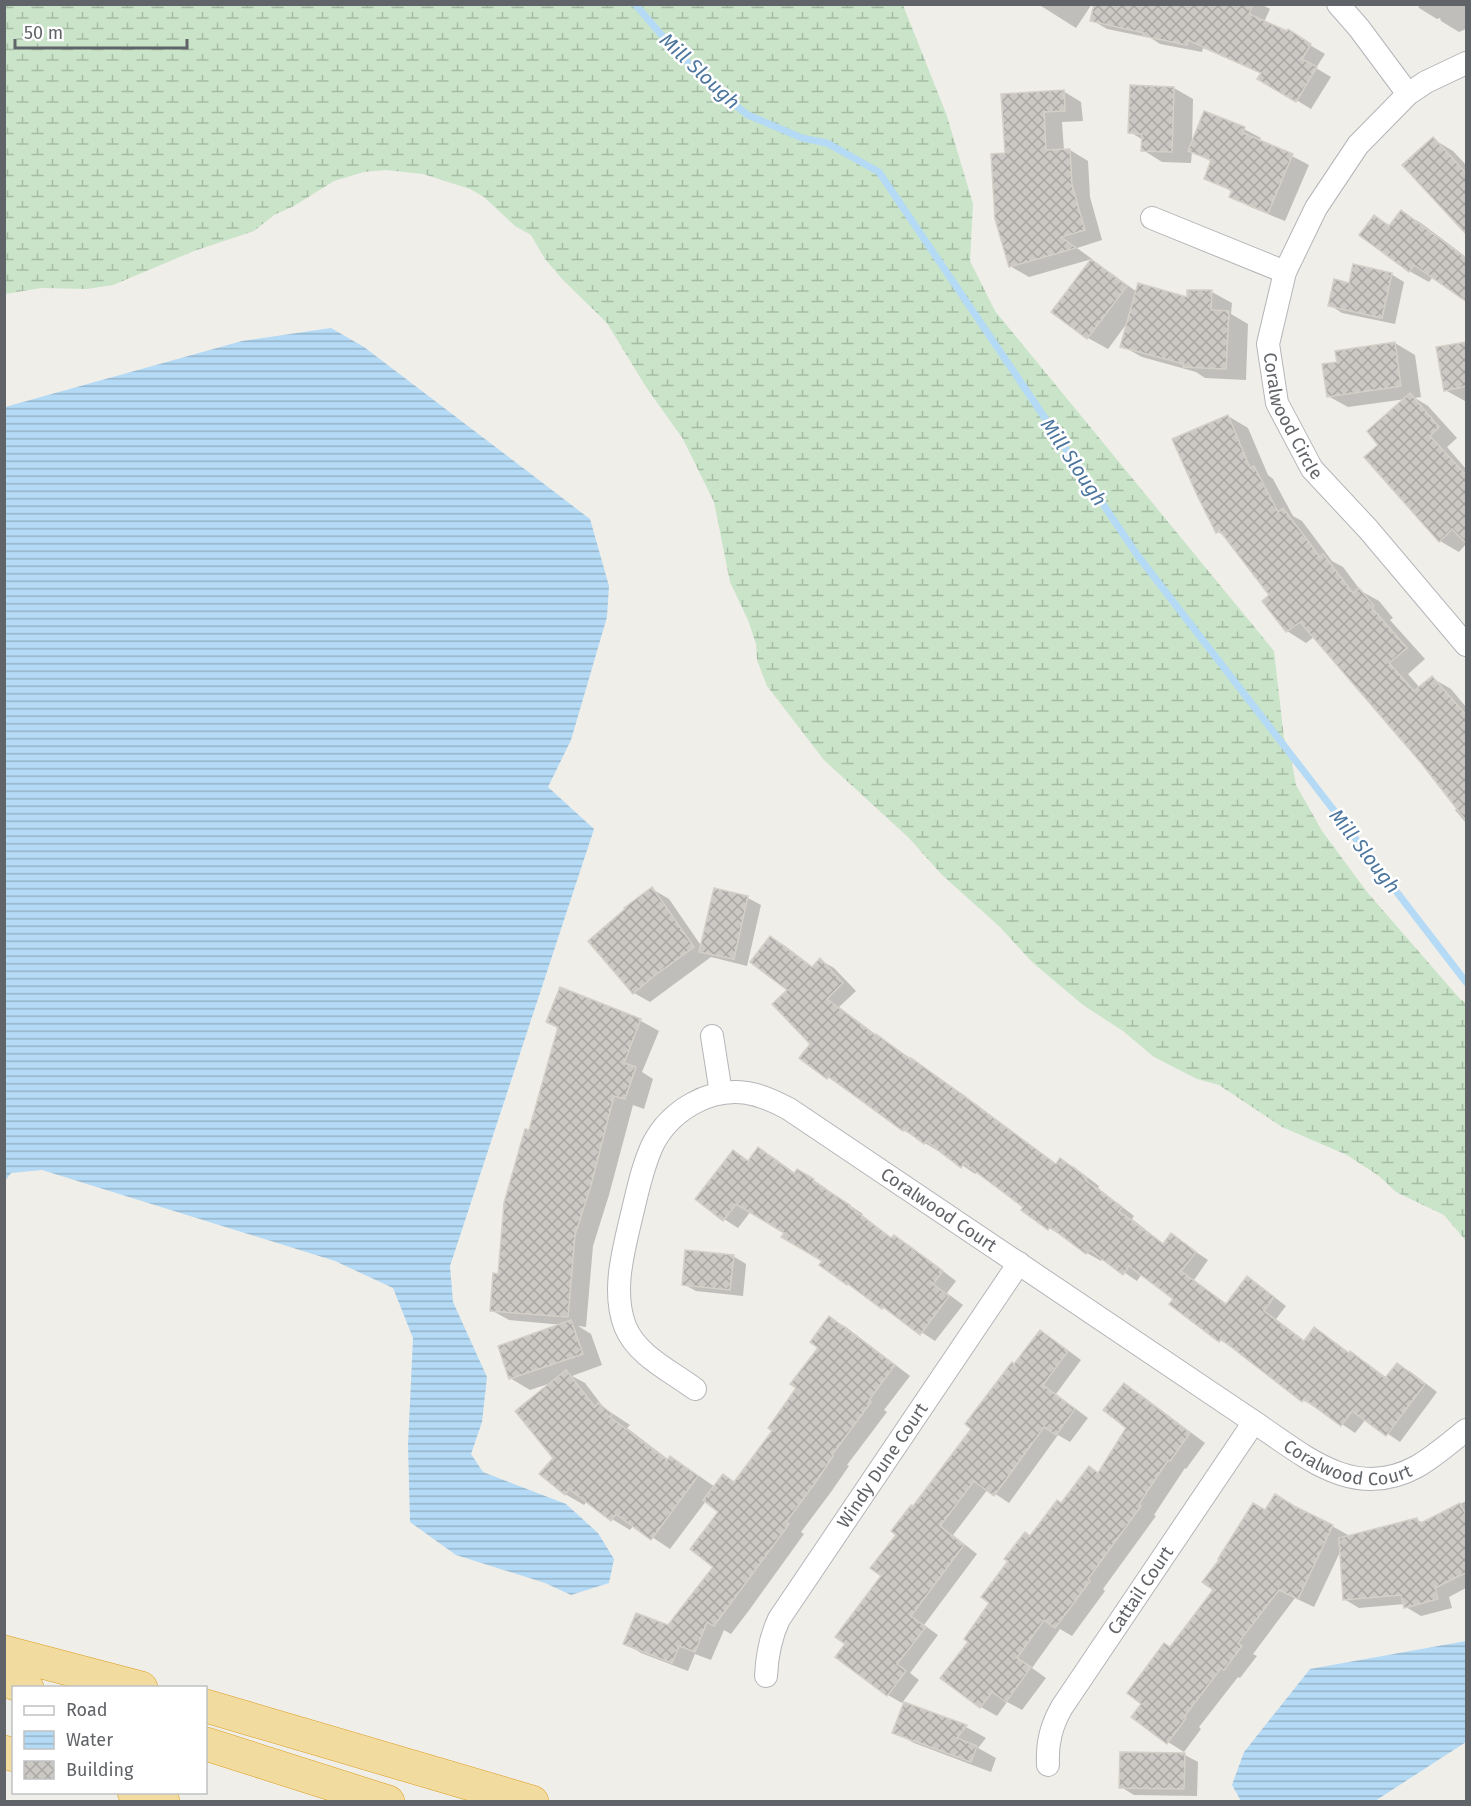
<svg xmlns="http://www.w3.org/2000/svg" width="1471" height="1806" viewBox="0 0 1471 1806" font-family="'Fira Sans',sans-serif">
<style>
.wetland{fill:url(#wetland-marsh)}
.water{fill:url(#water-rules)}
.shadow{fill:#0003}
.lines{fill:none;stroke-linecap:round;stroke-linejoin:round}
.stream{stroke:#b4daf5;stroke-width:7}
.building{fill:url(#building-cross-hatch);stroke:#d4d0c8;stroke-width:1.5}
.street-casing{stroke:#b4b5b9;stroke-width:24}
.highway-casing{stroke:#dc9d1d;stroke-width:34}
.street{stroke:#fff;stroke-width:22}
.highway{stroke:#f1db9f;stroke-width:33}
.labels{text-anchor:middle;stroke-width:5;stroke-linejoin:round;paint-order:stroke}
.street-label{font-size:18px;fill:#606367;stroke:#fff}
.water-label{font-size:20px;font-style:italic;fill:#4d769e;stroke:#fff}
</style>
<defs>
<pattern id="wetland-marsh" width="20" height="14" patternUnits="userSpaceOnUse" patternTransform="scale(1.5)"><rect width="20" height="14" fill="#c9e4c9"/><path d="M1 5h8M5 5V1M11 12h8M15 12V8" fill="none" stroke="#a7bca7"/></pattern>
<pattern id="water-rules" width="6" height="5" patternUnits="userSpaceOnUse" patternTransform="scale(1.5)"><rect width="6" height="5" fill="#b4daf5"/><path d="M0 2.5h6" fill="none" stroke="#96b4ca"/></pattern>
<pattern id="building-cross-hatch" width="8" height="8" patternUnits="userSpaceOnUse" patternTransform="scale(1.5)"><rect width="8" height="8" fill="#ccc9c5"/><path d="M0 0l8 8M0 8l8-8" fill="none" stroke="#a9a7a4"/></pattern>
</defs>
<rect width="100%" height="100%" fill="#f0eee9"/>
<path class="wetland" d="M 5,4 L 903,5 L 947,116 L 973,204 L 970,261 L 995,311 L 1274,651 L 1284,738 L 1290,752 L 1296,785 L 1322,831 L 1367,892 L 1460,999 L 1466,1003 L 1466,1241 L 1444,1215 L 1396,1192 L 1379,1176 L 1347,1155 L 1282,1127 L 1219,1085 L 1197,1079 L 1154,1057 L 1123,1031 L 1083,1005 L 1032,962 L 1000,927 L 942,875 L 909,838 L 824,760 L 767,686 L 757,660 L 756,644 L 748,620 L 730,582 L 714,502 L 683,439 L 646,387 L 607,323 L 563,280 L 545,259 L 531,235 L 515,226 L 484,197 L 470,189 L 423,174 L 386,170 L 364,172 L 334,181 L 294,206 L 274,215 L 254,231 L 194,251 L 113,285 L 87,289 L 41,288 L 5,294 Z"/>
<g class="water">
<path d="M 331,328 L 364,347 L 590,519 L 609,586 L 607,617 L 571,740 L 548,787 L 594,829 L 450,1266 L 453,1302 L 487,1377 L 482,1422 L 471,1454 L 483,1472 L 566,1504 L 598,1533 L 614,1559 L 609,1583 L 571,1595 L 545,1583 L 456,1555 L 410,1522 L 408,1445 L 413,1338 L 393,1288 L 335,1261 L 42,1170 L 11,1173 L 5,1181 L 5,407 L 242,341 Z"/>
<path d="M 1466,1641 L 1466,1742 L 1375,1801 L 1241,1801 L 1232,1785 L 1244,1752 L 1310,1669 Z"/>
</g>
<g class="shadow">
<path d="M 1038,4 L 1092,4 L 1076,28 Z"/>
<path d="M 1225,4 L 1261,4 L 1270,9 L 1264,22 L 1288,32 L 1325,54 L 1316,68 L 1331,77 L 1311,109 L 1260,78 L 1262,74 L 1203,48 L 1202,52 L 1160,44 L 1151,38 L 1107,29 L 1092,20 Z"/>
<path d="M 1418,4 L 1466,4 L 1466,29 L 1459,32 L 1441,21 L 1440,18 L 1437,19 L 1419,8 Z"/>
<path d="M 1174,88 L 1193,99 L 1192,144 L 1244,129 L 1261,138 L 1259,141 L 1292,156 L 1309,165 L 1285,221 L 1248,206 L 1231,196 L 1233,192 L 1206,179 L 1212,162 L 1192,151 L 1191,163 L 1162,162 L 1143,150 L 1143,140 L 1130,132 Z"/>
<path d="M 1063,91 L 1081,102 L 1083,121 L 1062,122 L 1064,151 L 1070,150 L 1088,161 L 1090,197 L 1102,240 L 1077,248 L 1092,259 L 1029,277 L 1010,266 L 1003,95 Z"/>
<path d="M 1433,139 L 1453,151 L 1466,165 L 1466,233 Z"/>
<path d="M 1401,212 L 1421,223 L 1466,257 L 1466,300 L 1433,277 L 1429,282 L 1409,271 L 1375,217 L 1391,226 Z"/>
<path d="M 1091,261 L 1111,273 L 1137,292 L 1188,299 L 1212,292 L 1232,303 L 1231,314 L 1248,324 L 1246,380 L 1205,378 L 1196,372 L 1142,357 L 1122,346 L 1128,322 L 1108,349 L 1088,338 L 1053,312 Z"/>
<path d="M 1391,274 L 1404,282 L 1395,324 L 1342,313 L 1330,305 L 1350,284 Z"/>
<path d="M 1395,343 L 1415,355 L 1421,397 L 1415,398 L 1428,406 L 1457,438 L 1447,447 L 1466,469 L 1466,544 L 1459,552 L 1440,541 L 1428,528 L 1380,445 L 1406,399 L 1348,407 L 1328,396 L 1338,363 Z"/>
<path d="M 1466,343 L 1466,401 L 1465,401 L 1445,390 Z"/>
<path d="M 1228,416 L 1248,428 L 1268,475 L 1273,479 L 1293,516 L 1302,521 L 1332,561 L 1343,567 L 1361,591 L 1379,601 L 1393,618 L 1390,620 L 1425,659 L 1408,674 L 1420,688 L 1432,678 L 1451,689 L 1466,707 L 1466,823 L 1455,810 L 1457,808 L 1423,763 L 1314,637 L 1306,643 L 1287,631 L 1271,596 L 1226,537 L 1218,532 Z"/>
<path d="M 652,889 L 669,899 L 702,947 L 715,890 L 748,898 L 761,905 L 747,966 L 711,957 L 650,1002 L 634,993 Z"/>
<path d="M 771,938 L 784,945 L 813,967 L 820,960 L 834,968 L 856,991 L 839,1007 L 878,1036 L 964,1095 L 1057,1165 L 1061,1160 L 1074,1167 L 1099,1186 L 1098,1188 L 1134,1216 L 1132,1219 L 1164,1244 L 1171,1235 L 1208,1260 L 1194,1280 L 1227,1305 L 1247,1278 L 1260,1286 L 1286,1306 L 1276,1319 L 1305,1341 L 1315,1329 L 1350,1354 L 1364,1361 L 1387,1378 L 1397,1365 L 1411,1372 L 1437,1392 L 1400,1442 L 1366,1419 L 1355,1433 L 1317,1407 L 1316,1408 L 1303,1400 L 1233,1348 L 1220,1340 L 1175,1298 L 1142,1274 L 1137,1281 L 1103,1258 L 1101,1261 L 1087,1253 L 1063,1234 L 1062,1236 L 1049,1228 L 1025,1207 L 978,1171 L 975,1174 L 939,1149 L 938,1151 L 903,1130 L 801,1058 L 812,1044 L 789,990 Z"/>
<path d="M 561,989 L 641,1021 L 659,1031 L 642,1072 L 653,1079 L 644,1109 L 633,1105 L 609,1195 L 593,1246 L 586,1327 L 578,1326 L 591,1334 L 602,1365 L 572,1376 L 585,1383 L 604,1408 L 630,1425 L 627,1428 L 669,1460 L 670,1458 L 689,1469 L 715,1487 L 723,1476 L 735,1482 L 774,1431 L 820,1348 L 830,1318 L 846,1327 L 910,1376 L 884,1410 L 887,1412 L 847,1465 L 849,1466 L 831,1492 L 801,1532 L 804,1534 L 750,1609 L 731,1634 L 724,1630 L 711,1660 L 695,1654 L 688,1671 L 641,1653 L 625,1643 L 669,1627 L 715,1566 L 720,1511 L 706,1501 L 670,1549 L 634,1525 L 630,1530 L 612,1519 L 587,1501 L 584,1505 L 565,1494 L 555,1458 L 554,1382 L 530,1390 L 510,1378 L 563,1325 L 509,1320 L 491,1310 L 500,1275 L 530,1132 L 559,1029 L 547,1022 Z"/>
<path d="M 759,1149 L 773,1157 L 796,1174 L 812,1179 L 827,1189 L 826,1190 L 863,1214 L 862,1215 L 893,1239 L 894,1237 L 909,1245 L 956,1281 L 947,1293 L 963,1305 L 935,1341 L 848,1284 L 824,1260 L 786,1233 L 751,1211 L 738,1228 L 724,1219 L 733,1152 L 749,1161 Z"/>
<path d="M 733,1256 L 746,1264 L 743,1296 L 696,1291 L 683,1284 Z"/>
<path d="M 1040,1332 L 1054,1340 L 1081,1360 L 1056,1394 L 1088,1418 L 1070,1442 L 1058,1435 L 1009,1503 L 988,1489 L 953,1535 L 977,1554 L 924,1625 L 938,1635 L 910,1673 L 919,1680 L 902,1703 L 888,1695 L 837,1656 L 847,1643 L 883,1576 L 898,1534 L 914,1508 L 973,1428 L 1015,1365 Z"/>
<path d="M 1124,1385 L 1140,1394 L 1205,1443 L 1186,1469 L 1185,1468 L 1154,1515 L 1156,1516 L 1103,1589 L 1105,1591 L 1072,1636 L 1060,1629 L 1032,1668 L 1046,1678 L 1022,1710 L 1007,1702 L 997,1716 L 981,1707 L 970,1642 L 1031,1537 L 1062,1505 L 1099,1474 L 1128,1428 Z"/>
<path d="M 1466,1501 L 1466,1588 L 1449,1597 L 1452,1608 L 1421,1616 L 1406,1607 L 1405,1604 L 1359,1608 L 1344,1599 L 1341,1550 L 1314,1607 L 1295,1598 L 1253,1654 L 1257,1656 L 1240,1678 L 1238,1677 L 1199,1727 L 1201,1729 L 1184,1752 L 1168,1742 L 1143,1703 L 1171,1649 L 1215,1590 L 1266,1512 L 1332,1526 L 1348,1535 L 1347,1538 L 1417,1520 L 1424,1523 Z"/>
<path d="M 905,1704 L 966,1727 L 986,1738 L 978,1748 L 996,1758 L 991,1772 L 914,1743 L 894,1732 Z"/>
<path d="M 1185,1755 L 1198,1762 L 1197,1796 L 1134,1795 L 1121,1787 Z"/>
</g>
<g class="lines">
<path class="stream" d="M 635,4 L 670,45 L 718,92 L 748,115 L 802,138 L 827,143 L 879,172 L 1138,556 L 1466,982"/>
</g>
<g class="building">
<path d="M 1094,4 L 1253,4 L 1249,14 L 1287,31 L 1288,29 L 1311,44 L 1302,59 L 1317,67 L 1296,102 L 1257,79 L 1261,73 L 1188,40 L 1187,45 L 1143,36 L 1144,33 L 1090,21 Z"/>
<path d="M 1130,85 L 1174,87 L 1172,152 L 1141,151 L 1142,134 L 1128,133 Z"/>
<path d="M 1064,90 L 1065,111 L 1044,112 L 1046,150 L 1070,149 L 1072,185 L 1085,230 L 1061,237 L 1076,248 L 1009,267 L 995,219 L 991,154 L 1005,153 L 1001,94 Z"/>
<path d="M 1204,111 L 1245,127 L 1243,133 L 1293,154 L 1268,213 L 1229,197 L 1232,190 L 1204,179 L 1211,160 L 1188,151 Z"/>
<path d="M 1433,137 L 1467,174 L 1467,235 L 1402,165 Z"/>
<path d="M 1401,210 L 1467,259 L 1467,302 L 1414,265 L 1409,272 L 1359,235 L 1374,215 L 1389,226 Z"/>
<path d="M 1091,259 L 1127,286 L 1087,339 L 1051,312 Z"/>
<path d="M 1353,264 L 1392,273 L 1382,318 L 1328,306 L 1334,279 L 1349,283 Z"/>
<path d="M 1138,283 L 1187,297 L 1187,290 L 1212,290 L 1211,310 L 1229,311 L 1226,369 L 1183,367 L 1184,364 L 1120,347 Z"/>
<path d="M 1395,342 L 1401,386 L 1327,397 L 1322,364 L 1337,362 L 1335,351 Z"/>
<path d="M 1467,342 L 1467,386 L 1444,391 L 1436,347 Z"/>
<path d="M 1410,393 L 1439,427 L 1430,436 L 1467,476 L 1467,544 L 1452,529 L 1439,542 L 1364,457 L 1378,445 L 1367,431 Z"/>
<path d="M 1228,415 L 1250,468 L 1254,466 L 1278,512 L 1283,508 L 1320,557 L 1323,554 L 1353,593 L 1359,588 L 1374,606 L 1372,608 L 1407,648 L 1389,663 L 1414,691 L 1432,676 L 1467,716 L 1467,822 L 1422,764 L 1300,622 L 1286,632 L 1262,601 L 1269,595 L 1220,531 L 1216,533 L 1197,495 L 1172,439 Z"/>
<path d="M 652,887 L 694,947 L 654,976 L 633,994 L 588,941 L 625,909 L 624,908 Z"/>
<path d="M 714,888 L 748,896 L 734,959 L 699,952 Z"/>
<path d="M 770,936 L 812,967 L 820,958 L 843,983 L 827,999 L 875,1035 L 876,1034 L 911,1060 L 911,1058 L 950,1086 L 1056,1164 L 1060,1158 L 1087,1178 L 1085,1180 L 1122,1207 L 1119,1211 L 1163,1244 L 1171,1233 L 1196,1252 L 1181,1271 L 1226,1304 L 1247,1276 L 1274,1297 L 1264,1311 L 1304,1341 L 1314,1327 L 1349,1353 L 1350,1351 L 1385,1378 L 1397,1363 L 1425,1384 L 1386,1436 L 1352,1411 L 1341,1426 L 1304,1399 L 1302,1402 L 1221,1339 L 1219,1342 L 1169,1304 L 1173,1299 L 1129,1266 L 1123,1275 L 1090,1250 L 1086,1254 L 1050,1227 L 1048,1230 L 1021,1210 L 1023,1207 L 964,1163 L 961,1168 L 926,1141 L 924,1144 L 904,1129 L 903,1131 L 829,1077 L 827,1079 L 799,1058 L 810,1044 L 772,1004 L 787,990 L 750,962 Z"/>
<path d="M 560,987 L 641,1019 L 624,1063 L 636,1067 L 625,1099 L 614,1096 L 591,1185 L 575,1235 L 568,1317 L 490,1311 L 493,1273 L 498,1274 L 504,1203 L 525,1129 L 529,1130 L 558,1027 L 546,1022 Z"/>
<path d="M 758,1147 L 794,1174 L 797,1169 L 814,1179 L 813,1181 L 850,1205 L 849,1206 L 891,1238 L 894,1235 L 943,1271 L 933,1284 L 949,1296 L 920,1335 L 883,1307 L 882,1309 L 848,1284 L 847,1285 L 819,1265 L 822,1261 L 781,1237 L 784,1233 L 736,1204 L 723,1221 L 695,1199 L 733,1150 L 748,1161 Z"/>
<path d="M 685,1250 L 734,1255 L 730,1290 L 682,1285 Z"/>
<path d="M 829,1316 L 895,1365 L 869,1400 L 871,1402 L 832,1455 L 833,1456 L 815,1483 L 786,1522 L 789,1524 L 733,1600 L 714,1626 L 707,1622 L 695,1652 L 679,1646 L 672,1663 L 623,1644 L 636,1613 L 668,1625 L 713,1567 L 690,1549 L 718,1512 L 703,1500 L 723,1474 L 734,1482 L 772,1431 L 768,1428 L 796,1388 L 790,1384 L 818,1348 L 810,1342 Z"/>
<path d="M 571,1320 L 583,1354 L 509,1379 L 498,1346 Z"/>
<path d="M 1040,1330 L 1068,1351 L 1043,1385 L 1075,1409 L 1056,1435 L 1044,1427 L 994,1496 L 974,1481 L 940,1526 L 964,1545 L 911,1616 L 926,1627 L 897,1664 L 906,1671 L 887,1696 L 835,1657 L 845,1644 L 835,1637 L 881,1576 L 870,1568 L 896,1535 L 891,1531 L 911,1505 L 913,1506 L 971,1429 L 965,1424 L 1012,1362 L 1014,1364 Z"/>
<path d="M 566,1370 L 595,1407 L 598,1403 L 612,1414 L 610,1417 L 667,1460 L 670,1456 L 698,1476 L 651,1540 L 616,1514 L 611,1521 L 569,1489 L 565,1495 L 539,1474 L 553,1458 L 515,1411 Z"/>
<path d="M 1124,1383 L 1190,1433 L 1170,1461 L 1168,1460 L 1139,1504 L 1141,1506 L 1088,1579 L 1090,1581 L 1055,1628 L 1044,1620 L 1017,1658 L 1031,1667 L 1006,1702 L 992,1692 L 980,1708 L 940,1678 L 968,1642 L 964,1639 L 989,1603 L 981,1597 L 1008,1561 L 1004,1559 L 1025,1532 L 1030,1536 L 1057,1500 L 1061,1503 L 1089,1466 L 1098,1473 L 1126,1428 L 1103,1410 Z"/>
<path d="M 1275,1494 L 1294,1506 L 1333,1525 L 1298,1599 L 1279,1590 L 1238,1643 L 1242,1646 L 1224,1670 L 1221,1668 L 1184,1717 L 1186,1718 L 1167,1744 L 1131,1717 L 1141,1704 L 1127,1693 L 1164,1643 L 1170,1647 L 1213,1590 L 1202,1582 L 1219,1560 L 1218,1559 L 1253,1503 L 1265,1510 Z"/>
<path d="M 1460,1503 L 1467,1517 L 1467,1572 L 1435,1588 L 1438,1599 L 1404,1608 L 1401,1595 L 1343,1600 L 1339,1538 L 1417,1518 L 1419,1524 Z"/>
<path d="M 904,1702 L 967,1725 L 957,1738 L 977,1746 L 971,1762 L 892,1733 Z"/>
<path d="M 1120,1752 L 1185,1753 L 1184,1789 L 1119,1788 Z"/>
</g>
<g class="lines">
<g class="street-casing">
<g id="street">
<path d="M 1338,4 L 1359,28 L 1408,94"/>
<path id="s1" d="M 1466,63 L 1426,82 L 1408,94 L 1358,145 L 1316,208 L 1285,272 L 1268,344 L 1277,403 L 1312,469 L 1368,529 L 1466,645"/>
<path d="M 1152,218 L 1285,272"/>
<path d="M 712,1036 L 721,1093"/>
<path id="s2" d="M 695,1389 C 671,1371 636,1355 625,1326 C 612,1292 623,1252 631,1218 C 637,1194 642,1167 653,1144 C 670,1111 709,1087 747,1093 C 762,1095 776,1102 789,1109 L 1254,1422 C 1305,1456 1354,1502 1418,1466 C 1435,1456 1451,1442 1466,1430"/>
<path id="s3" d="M 766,1676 C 767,1655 770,1638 779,1619 L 1019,1263"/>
<path id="s4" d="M 1048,1765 C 1047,1743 1051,1726 1062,1707 L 1254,1422"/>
</g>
</g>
<g class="highway-casing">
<g id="highway">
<path d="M 4,1652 L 141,1688"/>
<path d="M 4,1680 L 27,1688"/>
<path d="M 206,1706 L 532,1802"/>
<path d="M 206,1744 L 388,1802"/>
<path d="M 4,1752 L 14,1755"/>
<path d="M 134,1792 L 163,1802"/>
</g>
</g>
<use href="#street" class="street"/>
<use href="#highway" class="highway"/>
</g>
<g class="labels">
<g class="street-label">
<text dy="6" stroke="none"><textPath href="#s1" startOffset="435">Coralwood Circle</textPath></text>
<text dy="6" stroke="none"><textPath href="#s2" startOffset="622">Coralwood Court</textPath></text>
<text dy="6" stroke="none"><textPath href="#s2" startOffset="1108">Coralwood Court</textPath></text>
<text dy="6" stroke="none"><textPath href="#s3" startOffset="244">Windy Dune Court</textPath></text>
<text dy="6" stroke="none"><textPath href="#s4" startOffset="201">Cattail Court</textPath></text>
</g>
<g class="water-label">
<text transform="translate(700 71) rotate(43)" y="7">Mill Slough</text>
<text transform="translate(1074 462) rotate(56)" y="7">Mill Slough</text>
<text transform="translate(1365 851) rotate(52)" y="7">Mill Slough</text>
</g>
</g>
<rect width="1471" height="1806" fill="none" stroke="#606367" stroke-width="12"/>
<rect x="12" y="1686" width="195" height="108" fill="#ffffff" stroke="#bfc1c2" stroke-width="1.5"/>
<rect x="24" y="1706" width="30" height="9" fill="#ffffff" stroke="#bfc1c2" stroke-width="1.5"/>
<text x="66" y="1716" font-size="18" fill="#606367">Road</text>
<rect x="24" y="1731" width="30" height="18" fill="url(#water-rules)" stroke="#bfc1c2" stroke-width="1.5"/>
<text x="66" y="1746" font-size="18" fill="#606367">Water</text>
<rect x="24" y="1761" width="30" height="18" fill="url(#building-cross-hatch)" stroke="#bfc1c2" stroke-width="1.5"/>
<text x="66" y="1776" font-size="18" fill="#606367">Building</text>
<path d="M15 39v9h172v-9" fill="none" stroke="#606367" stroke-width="3"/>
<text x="24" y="39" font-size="18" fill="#606367" stroke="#ffffff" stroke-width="4.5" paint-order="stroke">50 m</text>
</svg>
